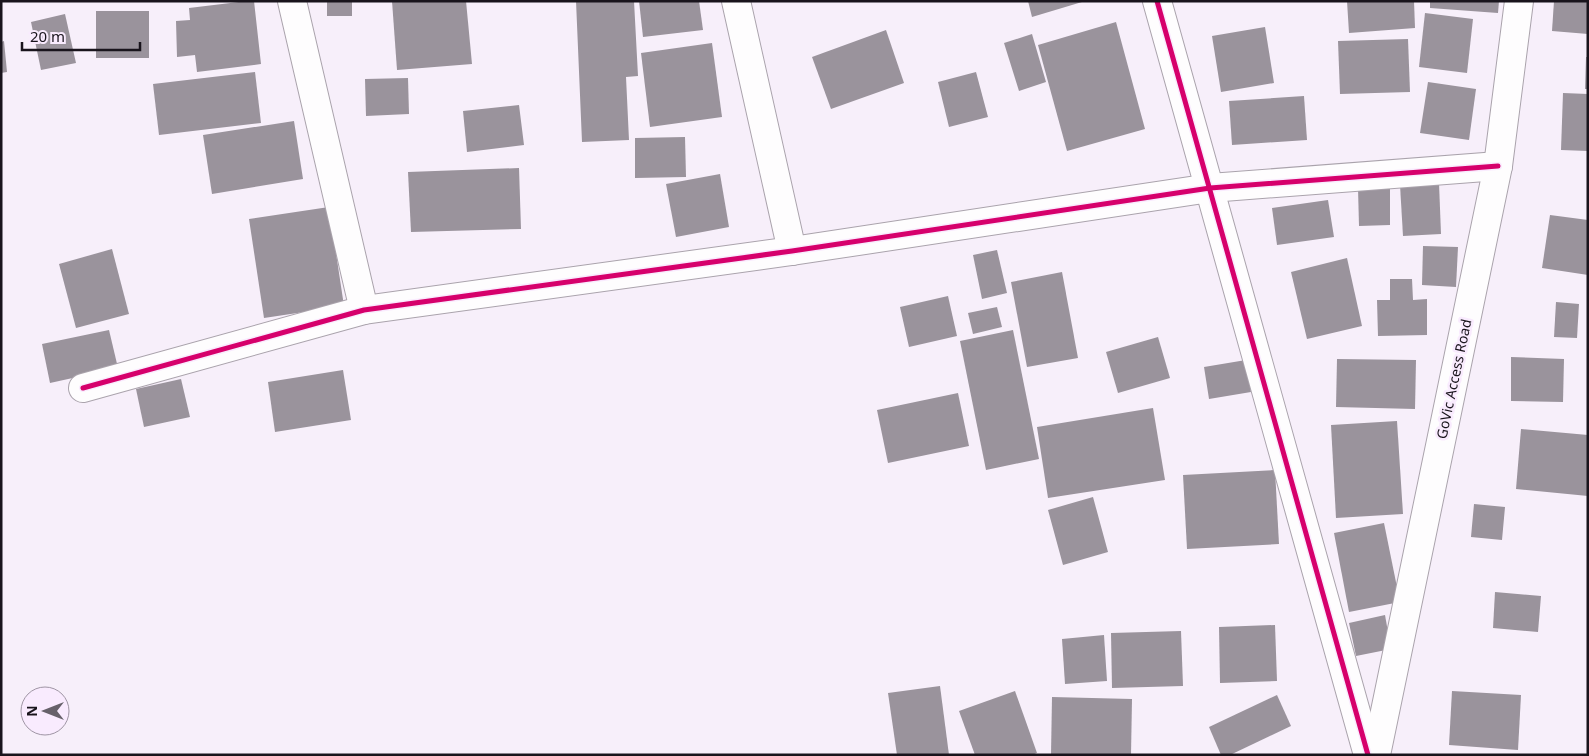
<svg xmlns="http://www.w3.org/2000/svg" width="1589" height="756" viewBox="0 0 1589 756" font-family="'Noto Sans',sans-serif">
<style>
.building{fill:#9a939c}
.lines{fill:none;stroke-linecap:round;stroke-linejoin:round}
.street-casing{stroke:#aaa3ac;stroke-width:30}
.secondary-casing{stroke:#aaa3ac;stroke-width:30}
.street{stroke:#fefdfe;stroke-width:28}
.secondary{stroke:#fefdfe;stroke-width:28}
.cycleway-casing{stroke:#f9ebfe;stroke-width:8}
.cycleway{stroke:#d6006c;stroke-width:5}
.labels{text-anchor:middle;stroke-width:5;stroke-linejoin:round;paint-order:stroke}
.street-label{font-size:14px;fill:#19141c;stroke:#f9ebfe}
</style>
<rect width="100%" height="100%" fill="#f7effa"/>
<g class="building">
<path d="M 247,1 L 254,1 L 261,64 L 197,72 L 195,55 L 177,57 L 176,21 L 190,20 L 189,8 Z"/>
<rect x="327" y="1" width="25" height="15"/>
<path d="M 392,1 L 466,1 L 472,64 L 397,70 Z"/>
<path d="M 576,1 L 634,1 L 638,76 L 626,77 L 629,140 L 582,142 Z"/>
<path d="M 639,1 L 699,1 L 703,30 L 643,37 Z"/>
<path d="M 1028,1 L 1082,1 L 1082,2 L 1032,17 Z"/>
<path d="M 1347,1 L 1414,1 L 1415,28 L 1349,33 Z"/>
<path d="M 1430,1 L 1499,1 L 1498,13 L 1430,8 Z"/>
<path d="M 1554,1 L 1588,1 L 1588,34 L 1552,31 Z"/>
<rect x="96" y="11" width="53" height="47"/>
<path d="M 1425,13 L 1473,19 L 1467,73 L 1419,67 Z"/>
<path d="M 65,14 L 76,63 L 41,70 L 31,22 Z"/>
<path d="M 1116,22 L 1145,129 L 1067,151 L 1038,45 Z"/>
<path d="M 1265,27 L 1274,83 L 1221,92 L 1212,36 Z"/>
<path d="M 886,30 L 904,83 L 831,109 L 812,57 Z"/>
<path d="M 1032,34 L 1046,82 L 1019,91 L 1004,43 Z"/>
<path d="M 1408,39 L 1410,92 L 1340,94 L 1338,41 Z"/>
<path d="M 4,41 L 7,72 L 1,73 L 1,42 Z"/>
<path d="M 712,43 L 722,117 L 650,127 L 641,53 Z"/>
<path d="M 1586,57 L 1588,57 L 1588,89 L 1585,89 Z"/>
<path d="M 255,72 L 261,123 L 159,135 L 153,84 Z"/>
<path d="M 976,72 L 988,117 L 949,127 L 938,82 Z"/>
<path d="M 408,78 L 409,114 L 366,116 L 365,79 Z"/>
<path d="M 1428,82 L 1476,89 L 1469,140 L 1420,133 Z"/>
<path d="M 1563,93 L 1588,94 L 1588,151 L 1561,150 Z"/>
<path d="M 1304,96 L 1307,140 L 1232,145 L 1229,101 Z"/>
<path d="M 519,105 L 524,145 L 467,152 L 463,111 Z"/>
<path d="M 294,121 L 303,179 L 212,194 L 203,135 Z"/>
<path d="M 685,137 L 686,177 L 635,178 L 635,138 Z"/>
<path d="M 519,168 L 521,229 L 411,232 L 408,172 Z"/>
<path d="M 720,174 L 729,227 L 676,237 L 666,184 Z"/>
<path d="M 1439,183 L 1441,234 L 1403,236 L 1400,185 Z"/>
<path d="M 1358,188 L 1390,188 L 1390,225 L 1359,226 Z"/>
<path d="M 1328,200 L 1334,237 L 1277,245 L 1272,208 Z"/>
<path d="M 329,207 L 344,306 L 264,318 L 249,219 Z"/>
<path d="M 1550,215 L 1588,220 L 1588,275 L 1542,268 Z"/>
<path d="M 1423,246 L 1458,247 L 1456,287 L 1422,285 Z"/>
<path d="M 112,249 L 129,314 L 76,328 L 59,264 Z"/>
<path d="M 997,250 L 1007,293 L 982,299 L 973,255 Z"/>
<path d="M 1347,258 L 1362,326 L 1307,339 L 1291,272 Z"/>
<path d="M 1062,272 L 1078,358 L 1027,367 L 1011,282 Z"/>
<path d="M 1390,279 L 1412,279 L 1413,300 L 1427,299 L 1427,335 L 1378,336 L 1377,300 L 1390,300 Z"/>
<path d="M 948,296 L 957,336 L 909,347 L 900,307 Z"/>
<path d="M 1556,302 L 1579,304 L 1577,338 L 1554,337 Z"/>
<path d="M 997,307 L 1002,327 L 973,334 L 968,313 Z"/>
<path d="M 109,330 L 118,368 L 50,383 L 42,344 Z"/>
<path d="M 1013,330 L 1039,459 L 986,470 L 960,341 Z"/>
<path d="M 1158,337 L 1170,378 L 1118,393 L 1106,352 Z"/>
<path d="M 1511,357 L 1564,359 L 1563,402 L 1511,401 Z"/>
<path d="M 1337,359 L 1416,360 L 1415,409 L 1336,407 Z"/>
<path d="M 1246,360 L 1251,392 L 1209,399 L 1204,367 Z"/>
<path d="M 343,370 L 351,420 L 275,432 L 268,382 Z"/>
<path d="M 181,379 L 190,417 L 144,427 L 136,389 Z"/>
<path d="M 958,393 L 969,446 L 888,463 L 877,410 Z"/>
<path d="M 1153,408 L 1165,480 L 1048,498 L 1037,427 Z"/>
<path d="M 1397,421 L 1403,514 L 1336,518 L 1331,425 Z"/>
<path d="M 1521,429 L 1588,435 L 1588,496 L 1516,489 Z"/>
<path d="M 1275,470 L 1279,544 L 1187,549 L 1183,475 Z"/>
<path d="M 1093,497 L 1108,552 L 1063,565 L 1048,510 Z"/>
<path d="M 1474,504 L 1505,507 L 1502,540 L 1471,537 Z"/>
<path d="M 1384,523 L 1400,602 L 1349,612 L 1334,533 Z"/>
<path d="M 1495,592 L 1541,596 L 1538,632 L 1493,628 Z"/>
<path d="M 1385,615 L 1391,649 L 1356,656 L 1349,623 Z"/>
<path d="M 1275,625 L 1277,681 L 1220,683 L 1219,627 Z"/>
<path d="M 1181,631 L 1183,686 L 1112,688 L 1111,633 Z"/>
<path d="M 1104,635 L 1107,681 L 1065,684 L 1062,639 Z"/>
<path d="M 940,686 L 949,755 L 897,755 L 888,693 Z"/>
<path d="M 1015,691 L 1037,753 L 1032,755 L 975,755 L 959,711 Z"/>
<path d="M 1452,691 L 1521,695 L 1518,750 L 1449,745 Z"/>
<path d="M 1277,695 L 1291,726 L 1230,755 L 1221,755 L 1209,727 Z"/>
<path d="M 1052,697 L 1132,699 L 1131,755 L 1051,755 Z"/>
</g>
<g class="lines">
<g class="street-casing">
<g id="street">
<path d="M 292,1 L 364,310"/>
<path d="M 736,1 L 792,251"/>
<path d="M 83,388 L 364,310 L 792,251 L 1210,188 L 1498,166"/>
</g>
</g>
<g class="secondary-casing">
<g id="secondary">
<path d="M 1157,1 L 1368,755"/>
<path d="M 1376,755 L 1498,166 L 1519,1"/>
</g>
</g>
<use href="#street" class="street"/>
<use href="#secondary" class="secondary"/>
<g class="cycleway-casing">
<g id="cycleway">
<path d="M 1157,1 L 1368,755"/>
<path d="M 83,388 L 364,310 L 792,251 L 1210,188 L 1498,166"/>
</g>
</g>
<use href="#cycleway" class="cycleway"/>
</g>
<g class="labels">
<g class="street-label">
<text transform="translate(1454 379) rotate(-78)" y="5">GoVic Access Road</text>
</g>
</g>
<rect width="1589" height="756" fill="none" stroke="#19141c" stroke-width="5"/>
<g transform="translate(45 711) rotate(270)"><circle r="24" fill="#f9ebfe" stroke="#9f95a4"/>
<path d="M0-4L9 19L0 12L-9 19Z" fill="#67616a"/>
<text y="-8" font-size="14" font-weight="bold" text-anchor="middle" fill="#19141c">N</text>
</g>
<path d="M22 42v8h118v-8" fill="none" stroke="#19141c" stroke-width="2.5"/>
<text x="30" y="42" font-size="15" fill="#19141c" stroke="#f9ebfe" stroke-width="4" paint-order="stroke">20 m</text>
</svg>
